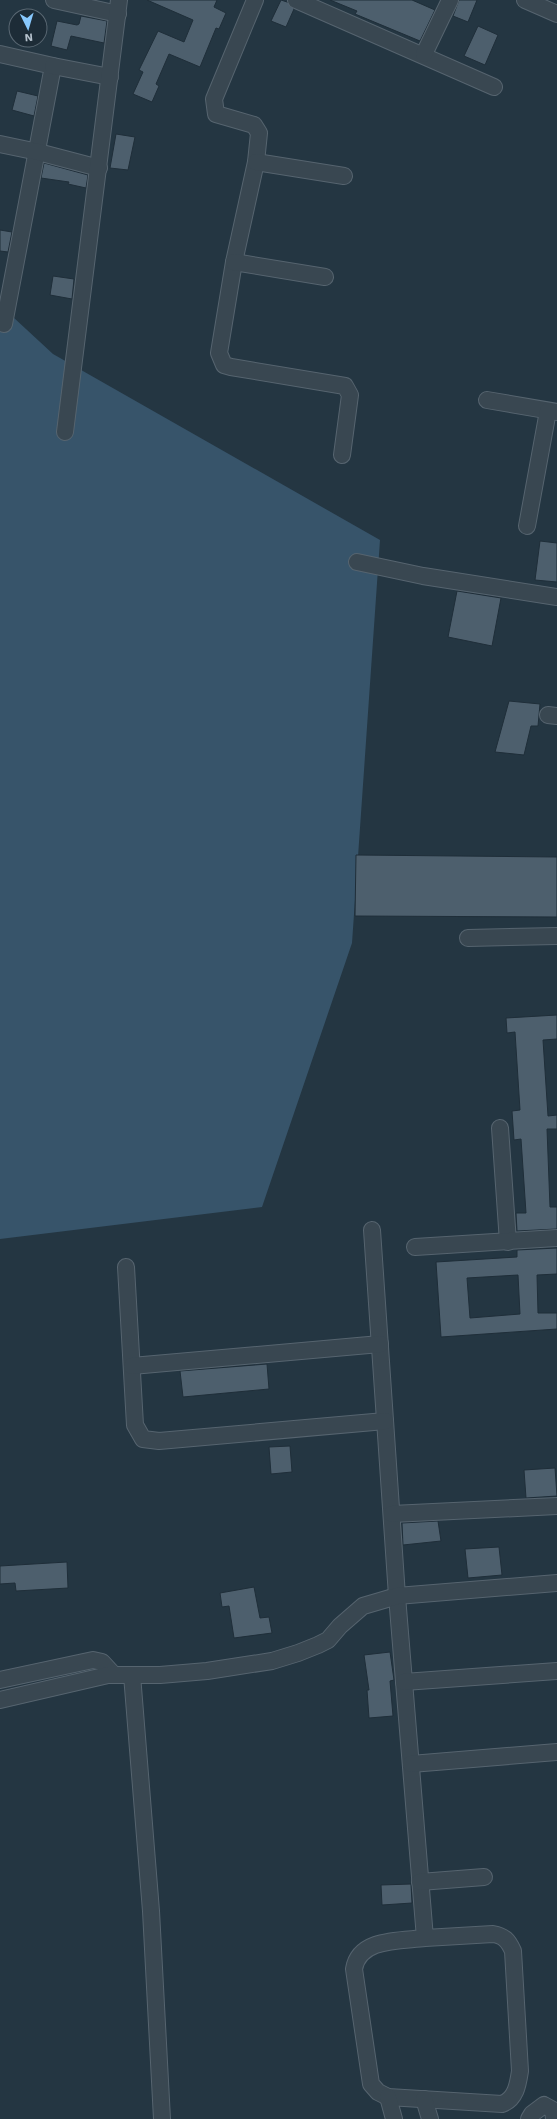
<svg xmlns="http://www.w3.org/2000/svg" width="557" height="2119" viewBox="0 0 557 2119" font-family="'Work Sans',sans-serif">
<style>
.water{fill:#37546a}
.building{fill:#4d5f6d;stroke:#1f2e39;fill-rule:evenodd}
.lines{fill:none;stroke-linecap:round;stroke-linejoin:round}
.minor-casing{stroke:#56646f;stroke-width:18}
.minor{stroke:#394751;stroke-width:16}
</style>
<rect width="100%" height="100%" fill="#243642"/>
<path class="water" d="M 0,305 L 53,354 L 380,540 L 352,943 L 262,1207 L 0,1239 Z"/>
<g class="building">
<path d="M 147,0 L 217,0 L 214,7 L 226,13 L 219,29 L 216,28 L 200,67 L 169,54 L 156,84 L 159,86 L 152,102 L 133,94 L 143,72 L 139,70 L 158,31 L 184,42 L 193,20 Z"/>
<path d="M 281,0 L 287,2 L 294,9 L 286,27 L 271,21 Z"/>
<path d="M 330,0 L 412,0 L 435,10 L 420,41 L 355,14 L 357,11 Z"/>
<path d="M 459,0 L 477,0 L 468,22 L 453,16 Z"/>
<path d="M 81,16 L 107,21 L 104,43 L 71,36 L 67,50 L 51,46 L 57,21 L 77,25 L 79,24 Z"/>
<path d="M 478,26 L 498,35 L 485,65 L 464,56 Z"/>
<path d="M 17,91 L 38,96 L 34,116 L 12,110 Z"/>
<path d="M 116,134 L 135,137 L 128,170 L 110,168 Z"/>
<path d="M 44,163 L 88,175 L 86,188 L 68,184 L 69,182 L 41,178 Z"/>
<path d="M 0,230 L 12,232 L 8,252 L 0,251 Z"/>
<path d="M 53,276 L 74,279 L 72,299 L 50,295 Z"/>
<path d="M 540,541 L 557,543 L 557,582 L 535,580 Z"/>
<path d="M 457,591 L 501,598 L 492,646 L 448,637 Z"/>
<path d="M 509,701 L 540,704 L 538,726 L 531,726 L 524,755 L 495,752 Z"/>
<path d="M 356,855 L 557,857 L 557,917 L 355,916 Z"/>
<path d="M 557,1015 L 557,1039 L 543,1040 L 548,1116 L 557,1115 L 557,1129 L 547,1129 L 550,1207 L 557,1207 L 557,1229 L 517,1231 L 516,1213 L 526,1213 L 521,1139 L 514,1140 L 512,1111 L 520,1110 L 515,1032 L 507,1033 L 506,1018 Z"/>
<path d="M 557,1248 L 557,1274 L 537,1275 L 538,1313 L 557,1313 L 557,1329 L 441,1337 L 436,1262 L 517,1257 L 517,1250 ZM 518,1275 L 520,1314 L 470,1318 L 467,1278 Z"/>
<path d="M 267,1364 L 269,1389 L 183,1397 L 180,1371 Z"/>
<path d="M 290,1446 L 292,1472 L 271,1474 L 269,1447 Z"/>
<path d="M 555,1468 L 557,1496 L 526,1498 L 524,1470 Z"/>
<path d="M 438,1521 L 441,1541 L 403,1545 L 402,1523 Z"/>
<path d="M 499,1547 L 502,1575 L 468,1578 L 465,1549 Z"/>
<path d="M 67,1562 L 68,1588 L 16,1591 L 15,1583 L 0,1584 L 0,1566 Z"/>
<path d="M 254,1587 L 260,1618 L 269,1617 L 272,1633 L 234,1638 L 229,1606 L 222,1607 L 220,1593 Z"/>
<path d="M 390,1652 L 394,1680 L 390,1681 L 393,1716 L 369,1718 L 367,1690 L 369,1690 L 364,1655 Z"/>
<path d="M 411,1884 L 412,1903 L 382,1905 L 381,1885 Z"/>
</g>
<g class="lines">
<g class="minor-casing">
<g id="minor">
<path d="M 54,0 L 118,14"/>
<path d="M 255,0 L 214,99 L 216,114 L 254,125 L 259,133 L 256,162 L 234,262 L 219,353 L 224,365 L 231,367 L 345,386 L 350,395 L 342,455"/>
<path d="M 296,0 L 494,87"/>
<path d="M 525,0 L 557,14"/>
<path d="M 0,54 L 53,66 L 4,324"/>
<path d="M 424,54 L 450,0"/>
<path d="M 53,66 L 110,77"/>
<path d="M 0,144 L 38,152 L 99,168"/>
<path d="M 256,162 L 344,176"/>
<path d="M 234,262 L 325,277"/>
<path d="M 487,400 L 557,412"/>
<path d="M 65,432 L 119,0"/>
<path d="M 527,526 L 548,411"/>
<path d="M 357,562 L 423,576 L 557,597"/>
<path d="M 548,715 L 557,716"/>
<path d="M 468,938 L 557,936"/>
<path d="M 500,1128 L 508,1242"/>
<path d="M 372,1230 L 397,1596 L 425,1938 L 493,1934 C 504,1936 508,1940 513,1951 L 520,2071 C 518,2084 516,2099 502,2104 L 388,2097 L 378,2092 L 371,2084 L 354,1969 C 359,1938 400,1941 425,1938"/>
<path d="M 415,1247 L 557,1238"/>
<path d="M 126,1267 L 135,1425 L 143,1439 L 159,1441 L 385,1421"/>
<path d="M 132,1366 L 380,1344"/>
<path d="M 392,1514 L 557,1506"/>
<path d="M 132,1675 L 151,1911 L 162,2119"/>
<path d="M 0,1680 L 93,1660 L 102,1662 L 113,1674"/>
<path d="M 404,1682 L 557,1671"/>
<path d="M 0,1700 L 108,1675 L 160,1675 L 207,1671 L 272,1661 L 298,1653 L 318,1645 L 328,1640 L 340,1626 L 363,1606 L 397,1596 L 557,1583"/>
<path d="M 411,1764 L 557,1752"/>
<path d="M 420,1882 L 484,1877"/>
<path d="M 388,2097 L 394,2119"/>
<path d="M 424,2099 L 430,2119"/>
<path d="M 529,2119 L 532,2114 L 544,2105 L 553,2110 L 554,2119"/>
</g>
</g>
<use href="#minor" class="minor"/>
</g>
<g transform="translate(28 28) rotate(175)"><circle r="19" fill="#1d2c37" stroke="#5a6873"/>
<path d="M0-3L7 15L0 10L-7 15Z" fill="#88c8fd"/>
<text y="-6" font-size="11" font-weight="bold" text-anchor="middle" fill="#b5c1cc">N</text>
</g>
</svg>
